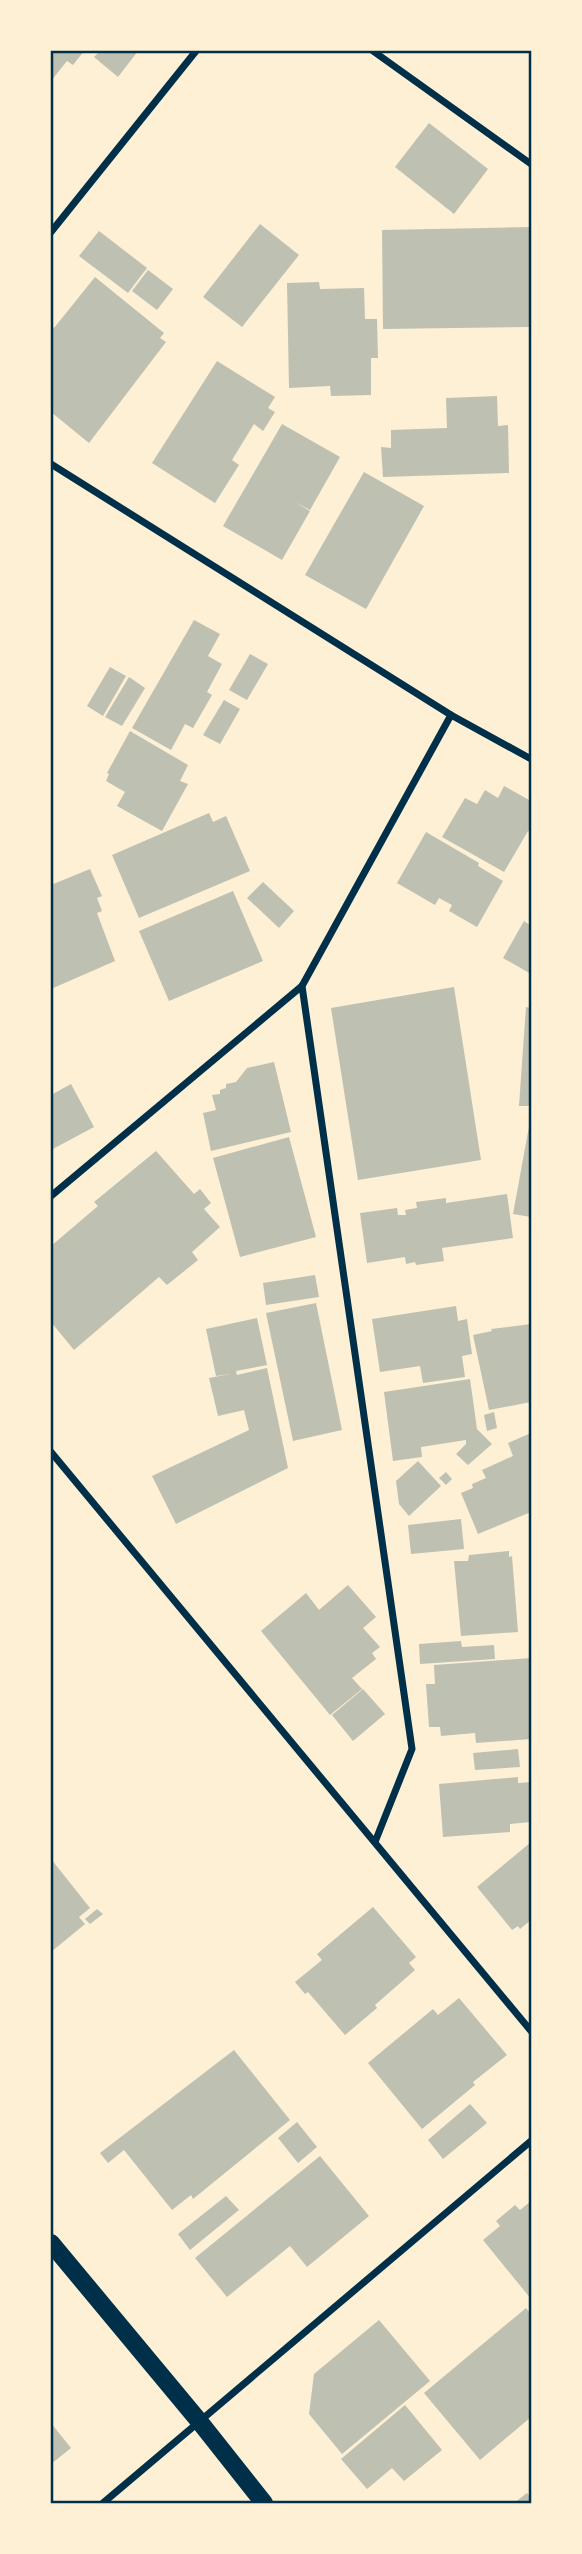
<svg xmlns="http://www.w3.org/2000/svg" width="582" height="2554" viewBox="0 0 582 2554" font-family="Mulish,sans-serif">
<style>
.building{fill:#bec0b2}
.lines{fill:none;stroke-linecap:round;stroke-linejoin:round}
.minor{stroke:#003049;stroke-width:7}
.primary{stroke:#003049;stroke-width:18}
.neatline{fill:none;stroke:#003049;stroke-width:2.5}
</style>
<rect width="100%" height="100%" fill="#fdf0d5"/>
<g class="building">
<path d="M 51,51 L 84,51 L 73,65 L 67,61 L 51,81 Z"/>
<path d="M 100,51 L 138,51 L 118,77 L 94,57 Z"/>
<path d="M 429,123 L 488,169 L 454,214 L 395,167 Z"/>
<path d="M 260,224 L 299,255 L 242,327 L 203,297 Z"/>
<path d="M 531,227 L 531,327 L 383,329 L 382,230 Z"/>
<path d="M 99,231 L 147,268 L 128,293 L 79,256 Z"/>
<path d="M 148,270 L 173,289 L 157,310 L 132,291 Z"/>
<path d="M 95,277 L 164,333 L 160,338 L 166,342 L 89,443 L 51,412 L 51,325 L 54,328 Z"/>
<path d="M 319,282 L 320,289 L 364,288 L 365,319 L 377,319 L 378,358 L 371,358 L 371,395 L 331,396 L 330,386 L 289,388 L 287,283 Z"/>
<path d="M 217,361 L 275,397 L 268,408 L 275,412 L 263,431 L 254,424 L 232,460 L 239,465 L 215,503 L 152,463 Z"/>
<path d="M 497,396 L 498,426 L 508,425 L 509,473 L 383,477 L 381,447 L 391,448 L 391,430 L 447,428 L 446,398 Z"/>
<path d="M 282,424 L 340,457 L 310,510 L 295,502 L 310,511 L 282,560 L 223,526 Z"/>
<path d="M 364,472 L 424,506 L 366,609 L 305,575 Z"/>
<path d="M 194,620 L 220,634 L 208,656 L 222,664 L 207,692 L 212,695 L 193,728 L 185,724 L 171,750 L 132,728 Z"/>
<path d="M 250,654 L 268,664 L 247,700 L 229,690 Z"/>
<path d="M 110,667 L 126,676 L 103,716 L 87,706 Z"/>
<path d="M 129,677 L 145,688 L 122,726 L 105,717 Z"/>
<path d="M 224,700 L 240,709 L 220,744 L 203,735 Z"/>
<path d="M 130,731 L 188,765 L 180,781 L 188,784 L 162,831 L 117,806 L 125,792 L 106,781 L 109,774 L 107,773 Z"/>
<path d="M 504,786 L 531,801 L 531,833 L 528,831 L 504,872 L 442,837 L 465,798 L 477,804 L 485,790 L 498,798 Z"/>
<path d="M 209,813 L 213,822 L 226,816 L 250,871 L 139,918 L 112,855 Z"/>
<path d="M 426,832 L 479,863 L 478,866 L 503,881 L 477,927 L 449,911 L 452,905 L 439,898 L 435,905 L 397,883 Z"/>
<path d="M 90,869 L 102,896 L 97,898 L 102,911 L 97,913 L 115,961 L 51,989 L 51,885 Z"/>
<path d="M 263,882 L 294,911 L 279,928 L 247,898 Z"/>
<path d="M 233,891 L 263,961 L 169,1001 L 139,931 Z"/>
<path d="M 524,921 L 531,926 L 531,974 L 503,958 Z"/>
<path d="M 454,987 L 481,1160 L 358,1180 L 331,1008 Z"/>
<path d="M 526,1007 L 531,1008 L 531,1106 L 519,1106 Z"/>
<path d="M 274,1062 L 291,1132 L 211,1151 L 203,1113 L 216,1110 L 212,1095 L 220,1094 L 220,1090 L 226,1088 L 226,1084 L 236,1082 L 247,1068 Z"/>
<path d="M 71,1084 L 94,1127 L 51,1150 L 51,1095 Z"/>
<path d="M 530,1121 L 531,1121 L 531,1217 L 513,1214 Z"/>
<path d="M 289,1137 L 316,1237 L 240,1257 L 213,1158 Z"/>
<path d="M 156,1151 L 194,1194 L 200,1189 L 211,1203 L 204,1209 L 220,1227 L 192,1252 L 198,1260 L 167,1285 L 159,1277 L 74,1350 L 51,1322 L 51,1246 L 98,1206 L 94,1202 Z"/>
<path d="M 507,1194 L 513,1238 L 442,1248 L 444,1261 L 416,1265 L 415,1262 L 406,1264 L 405,1257 L 367,1263 L 360,1213 L 397,1208 L 398,1215 L 406,1215 L 405,1210 L 417,1208 L 416,1202 L 446,1198 L 446,1203 Z"/>
<path d="M 315,1275 L 319,1297 L 266,1305 L 263,1283 Z"/>
<path d="M 316,1303 L 342,1430 L 293,1441 L 266,1313 Z"/>
<path d="M 456,1306 L 458,1321 L 467,1319 L 472,1354 L 462,1356 L 465,1377 L 423,1383 L 420,1366 L 380,1372 L 372,1319 Z"/>
<path d="M 257,1318 L 267,1365 L 236,1371 L 237,1375 L 267,1368 L 288,1468 L 176,1524 L 152,1476 L 249,1430 L 244,1410 L 218,1416 L 209,1378 L 230,1374 L 216,1376 L 206,1329 Z"/>
<path d="M 531,1324 L 531,1402 L 489,1410 L 473,1335 L 492,1331 L 491,1329 Z"/>
<path d="M 470,1379 L 477,1429 L 492,1444 L 468,1465 L 456,1454 L 466,1444 L 466,1440 L 421,1447 L 422,1457 L 393,1461 L 384,1392 Z"/>
<path d="M 494,1412 L 497,1428 L 487,1431 L 484,1415 Z"/>
<path d="M 531,1433 L 531,1512 L 478,1534 L 461,1493 L 473,1488 L 472,1484 L 486,1478 L 482,1470 L 513,1456 L 508,1443 Z"/>
<path d="M 418,1461 L 441,1486 L 409,1516 L 399,1504 L 396,1481 Z"/>
<path d="M 446,1472 L 452,1479 L 446,1485 L 439,1478 Z"/>
<path d="M 461,1519 L 464,1549 L 411,1554 L 408,1525 Z"/>
<path d="M 509,1551 L 509,1557 L 512,1556 L 518,1632 L 461,1636 L 454,1561 L 468,1561 L 469,1555 Z"/>
<path d="M 348,1585 L 376,1617 L 363,1628 L 380,1647 L 372,1653 L 376,1659 L 352,1678 L 362,1689 L 330,1715 L 261,1631 L 306,1593 L 319,1610 Z"/>
<path d="M 461,1641 L 462,1647 L 494,1645 L 495,1659 L 420,1664 L 419,1644 Z"/>
<path d="M 531,1658 L 531,1739 L 476,1743 L 475,1733 L 441,1736 L 440,1727 L 429,1727 L 426,1684 L 435,1684 L 434,1665 Z"/>
<path d="M 363,1689 L 385,1714 L 353,1741 L 332,1715 Z"/>
<path d="M 518,1749 L 520,1767 L 475,1770 L 473,1753 Z"/>
<path d="M 518,1777 L 518,1783 L 531,1782 L 531,1822 L 510,1824 L 510,1832 L 443,1837 L 439,1784 Z"/>
<path d="M 531,1842 L 531,1920 L 520,1929 L 518,1926 L 512,1930 L 477,1887 Z"/>
<path d="M 51,1859 L 90,1908 L 79,1917 L 85,1924 L 51,1952 Z"/>
<path d="M 373,1907 L 416,1957 L 409,1963 L 415,1970 L 375,2005 L 377,2008 L 345,2035 L 308,1992 L 305,1994 L 295,1982 L 322,1960 L 317,1954 Z"/>
<path d="M 97,1909 L 103,1914 L 90,1924 L 85,1919 Z"/>
<path d="M 459,1998 L 507,2055 L 473,2082 L 475,2085 L 422,2129 L 368,2063 L 433,2009 L 438,2015 Z"/>
<path d="M 234,2050 L 290,2120 L 193,2199 L 191,2195 L 172,2210 L 124,2150 L 108,2163 L 100,2153 Z"/>
<path d="M 470,2104 L 487,2123 L 443,2159 L 428,2140 Z"/>
<path d="M 297,2122 L 317,2147 L 298,2163 L 278,2138 Z"/>
<path d="M 320,2156 L 369,2216 L 307,2267 L 290,2246 L 227,2297 L 195,2258 Z"/>
<path d="M 226,2196 L 239,2210 L 190,2250 L 178,2234 Z"/>
<path d="M 531,2201 L 531,2299 L 483,2240 L 500,2226 L 496,2221 L 515,2205 L 520,2210 Z"/>
<path d="M 526,2308 L 531,2314 L 531,2417 L 480,2460 L 424,2393 Z"/>
<path d="M 379,2320 L 430,2381 L 342,2454 L 309,2414 L 314,2374 Z"/>
<path d="M 405,2405 L 442,2450 L 404,2481 L 392,2468 L 367,2489 L 341,2459 Z"/>
<path d="M 51,2423 L 71,2448 L 51,2464 Z"/>
<path d="M 527,2493 L 531,2498 L 531,2503 L 514,2503 Z"/>
</g>
<g class="lines">
<g class="minor">
<path d="M 373,51 L 531,164"/>
<path d="M 51,232 L 196,51"/>
<path d="M 51,464 L 451,715 L 531,759"/>
<path d="M 302,986 L 412,1749 L 375,1842"/>
<path d="M 51,1196 L 302,986 L 451,715"/>
<path d="M 51,1452 L 531,2031"/>
<path d="M 103,2503 L 531,2141"/>
</g>
<path class="primary" d="M 51,2243 L 199,2421 L 264,2503"/>
</g>
<rect width="582" height="2554" fill="none" stroke="#fdf0d5" stroke-width="105"/>
<rect x="52" y="52" width="478" height="2450" class="neatline"/>
</svg>
